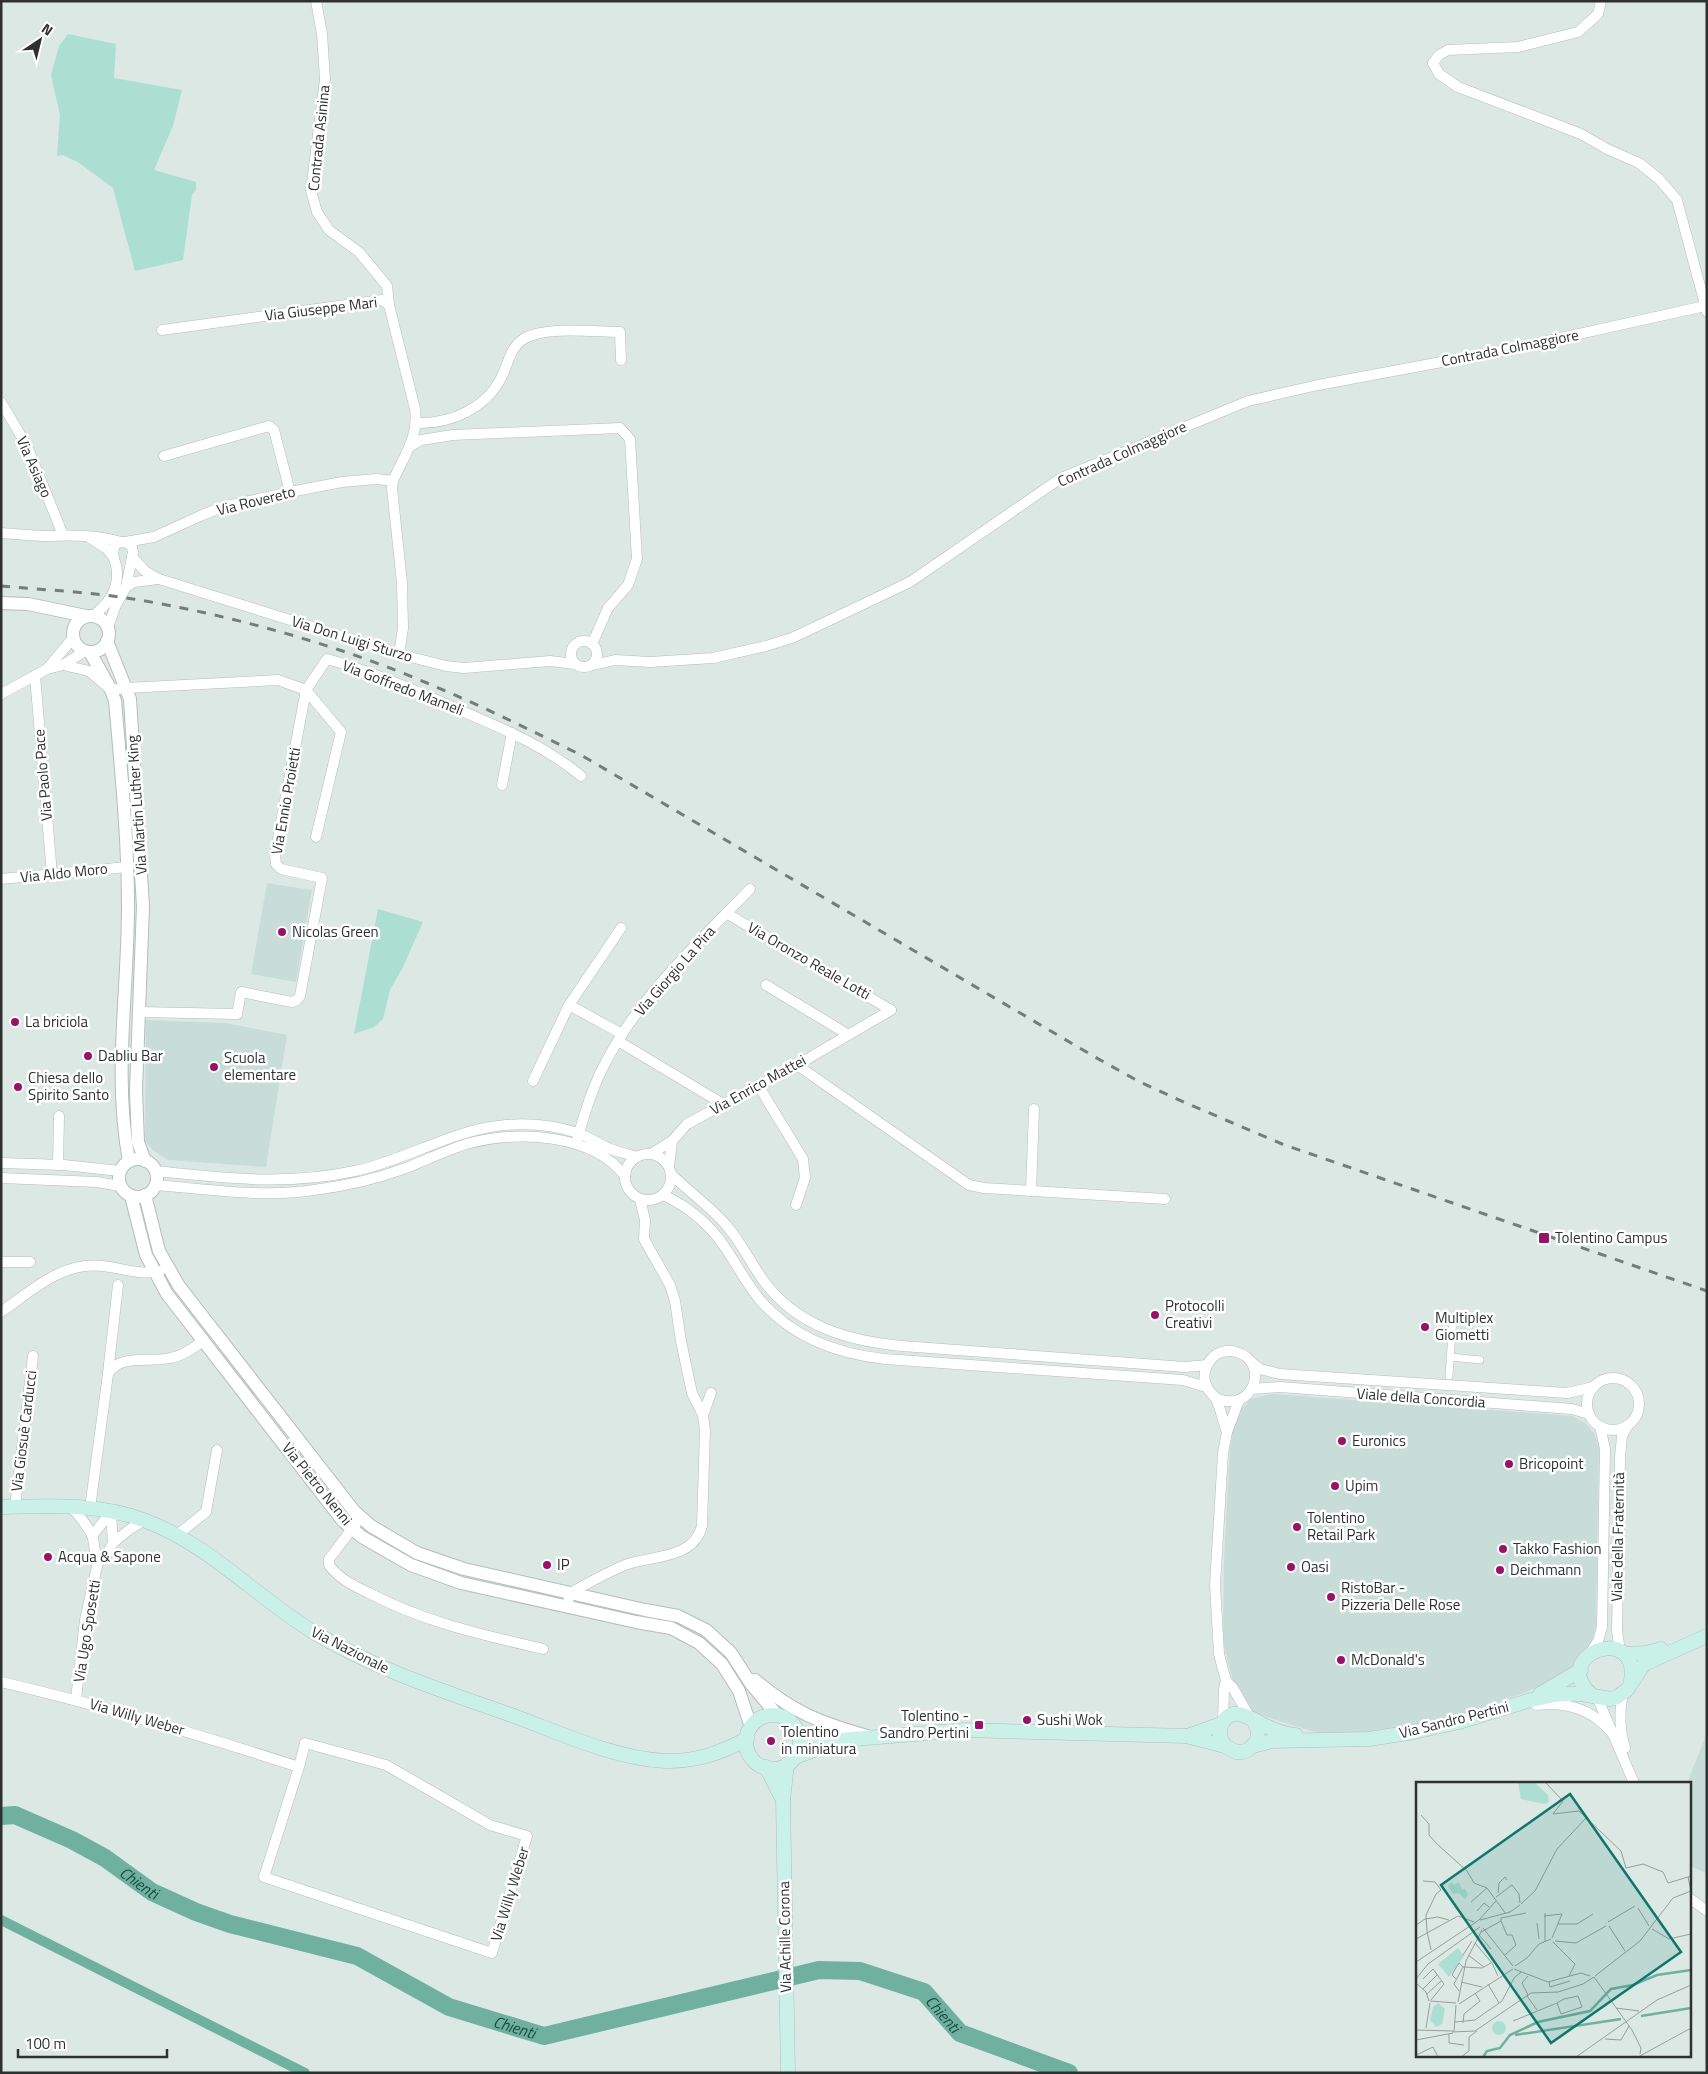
<svg xmlns="http://www.w3.org/2000/svg" width="1708" height="2074" viewBox="0 0 1708 2074" font-family="'Titillium Web',sans-serif">
<style>
.built{fill:#c8ddd7}
.green{fill:#acdfd1}
.lines{fill:none;stroke-linecap:round;stroke-linejoin:round}
.canal{stroke:#6fb09f;stroke-width:10}
.river{stroke:#6fb09f;stroke-width:18}
.pedestrian-casing{stroke:#b3bebb;stroke-width:8}
.minor-casing{stroke:#b3bebb;stroke-width:11}
.tertiary-casing{stroke:#b3bebb;stroke-width:14}
.secondary-casing{stroke:#b3bebb;stroke-width:15}
.pedestrian{stroke:#fff;stroke-width:7}
.minor{stroke:#fff;stroke-width:10}
.tertiary{stroke:#fff;stroke-width:12}
.secondary{stroke:#caf1e8;stroke-width:14}
.rail{stroke:#757d7b;stroke-width:3;stroke-dasharray:9 9;stroke-linecap:butt}
.poi-dot{fill:#981267;stroke:#fff;stroke-width:2}
.labels{text-anchor:middle;stroke-width:5;stroke-linejoin:round;paint-order:stroke}
.street-label{font-size:15px;fill:#2d3231;stroke:#fff}
.poi-label{font-size:15px;fill:#2d3231;stroke:#fff;text-anchor:start}
.water-label{font-size:16px;font-style:italic;fill:#154d41;stroke:#fff}
.inset-river{fill:none;stroke:#6fb09f;stroke-width:2.5}
.inset-road{fill:none;stroke:#969f9c;stroke-width:1}
.view{fill:#0f766e;fill-opacity:0.15;stroke:#0f766e;stroke-width:2.5}
.inset-edge{fill:none;stroke:#2d3231;stroke-width:2.5}
</style>
<rect width="100%" height="100%" fill="#dce8e4"/>
<g class="built">
<path d="M 267,883 L 312,890 L 296,982 L 251,974 Z"/>
<path d="M 146,1020 L 226,1023 L 287,1035 L 266,1167 L 168,1160 L 153,1150 L 145,1141 Z"/>
<path d="M 1272,1394 L 1573,1416 L 1585,1423 L 1594,1433 L 1599,1446 L 1596,1625 L 1592,1642 L 1577,1659 L 1571,1670 L 1562,1677 L 1524,1693 L 1442,1720 L 1352,1735 L 1321,1734 L 1245,1710 L 1234,1685 L 1223,1642 L 1224,1558 L 1230,1449 L 1234,1425 L 1242,1408 L 1251,1399 Z"/>
<path d="M 1707,1733 L 1707,1874 L 1689,1865 L 1689,1783 L 1687,1783 Z"/>
</g>
<g class="green">
<path d="M 68,34 L 116,44 L 114,78 L 182,90 L 173,126 L 154,170 L 196,182 L 196,190 L 192,195 L 183,260 L 135,271 L 113,188 L 78,162 L 62,155 L 57,156 L 60,115 L 51,75 L 59,46 Z"/>
<path d="M 378,909 L 423,922 L 403,967 L 390,990 L 383,1019 L 374,1027 L 354,1034 Z"/>
</g>
<g class="lines">
<path class="canal" d="M 1,1920 L 305,2073"/>
<path class="river" id="s1" d="M 1,1816 L 15,1815 L 72,1840 L 105,1858 L 152,1892 L 196,1912 L 230,1924 L 357,1956 L 449,2007 L 544,2036 L 819,1970 L 860,1971 L 924,1992 L 960,2033 L 1069,2073"/>
<g class="pedestrian-casing">
<g id="pedestrian">
<path d="M 1450,1357 L 1480,1360"/>
<path d="M 1449,1376 L 1453,1318"/>
</g>
</g>
<g class="minor-casing">
<g id="minor">
<path d="M 316,1 L 322,34 L 325,79 L 311,191 L 317,212 L 329,230 L 359,252 L 387,286 L 389,305"/>
<path d="M 1601,1 L 1598,14 L 1578,32 L 1518,47 L 1448,50 L 1439,55 L 1433,63 L 1439,74 L 1458,87 L 1581,134 L 1607,149 L 1639,163 L 1659,179 L 1677,200 L 1707,312"/>
<path d="M 162,330 L 382,300 L 389,305 L 415,409 C 419,438 404,455 393,481 L 392,488 L 402,583 L 403,628 L 399,654"/>
<path d="M 1,402 L 27,446 L 63,535"/>
<path d="M 417,423 C 451,424 487,408 502,376 C 509,362 510,347 525,338 C 549,326 593,332 620,332 L 621,360"/>
<path d="M 410,446 L 421,440 L 453,435 L 620,428 L 630,439 L 637,559 L 628,585 L 608,608 L 592,644"/>
<path d="M 164,456 L 269,426 L 274,430 L 290,492"/>
<path d="M 1,533 C 17,534 32,536 48,536 C 73,535 97,535 121,542"/>
<path d="M 90,538 L 107,549 L 112,555"/>
<path d="M 125,542 L 154,537 L 200,516 L 222,507 L 290,492 L 342,482 L 377,479 L 393,481"/>
<path d="M 132,557 L 145,571 L 159,579 L 399,654 L 446,666 L 464,668 L 550,661 L 575,664"/>
<path d="M 126,587 L 134,582 L 158,579"/>
<path d="M 93,616 C 107,605 118,592 117,572 C 117,561 108,553 117,543 L 125,542 L 132,547 L 133,552 L 126,587 L 116,605 L 108,627"/>
<circle cx="584" cy="654" r="13"/>
<path d="M 63,665 L 89,671 L 111,690 L 126,688 L 278,680 L 306,690"/>
<path d="M 589,666 L 615,660 L 650,662 L 713,658 L 766,646 L 792,638 L 910,582 L 1061,478 L 1248,401 L 1318,385 L 1506,350 L 1705,306"/>
<path d="M 47,669 L 73,638"/>
<path d="M 35,676 L 52,874"/>
<path d="M 306,690 L 341,732 L 316,837"/>
<path d="M 1,694 L 47,669 L 63,665 L 85,651"/>
<path d="M 502,785 L 512,733"/>
<path d="M 1,879 L 127,867"/>
<path d="M 726,913 L 891,1010"/>
<path d="M 766,985 L 847,1034"/>
<path d="M 569,1005 L 622,1034"/>
<path d="M 139,1012 L 237,1014 L 241,992 L 292,1002 L 297,1000 L 300,996 L 322,878 L 281,869 L 276,864 L 275,854 L 306,690 L 327,659 C 371,671 413,689 455,708 C 499,727 544,745 581,776"/>
<path d="M 618,1041 L 723,1104"/>
<path d="M 797,1065 L 969,1185 L 984,1188 L 1165,1199"/>
<path d="M 533,1081 L 569,1005 L 621,928"/>
<path d="M 758,1085 L 803,1159 L 805,1178 L 796,1205"/>
<path d="M 577,1140 C 585,1112 594,1082 608,1058 C 643,993 699,942 750,889"/>
<circle cx="648" cy="1177" r="23"/>
<path d="M 651,1154 L 672,1141"/>
<path d="M 1,1163 L 64,1165 L 120,1171"/>
<path d="M 58,1165 L 59,1116"/>
<path d="M 669,1167 L 672,1141 L 687,1124 L 797,1065 L 891,1010"/>
<path d="M 155,1171 C 225,1178 285,1186 355,1171 C 407,1160 453,1129 506,1125 C 529,1123 556,1126 578,1133 C 588,1137 598,1143 608,1148 C 618,1152 627,1154 637,1157"/>
<path d="M 671,1174 C 689,1192 711,1207 727,1226 C 741,1242 750,1262 763,1280 C 796,1326 848,1341 902,1346 L 1185,1367 L 1207,1365"/>
<path d="M 1,1178 L 97,1182 L 120,1186"/>
<path d="M 155,1185 C 207,1189 262,1198 314,1190 C 346,1186 376,1179 406,1168 C 427,1160 448,1149 470,1143 C 518,1131 592,1133 625,1176"/>
<path d="M 1031,1191 L 1034,1109"/>
<path d="M 663,1195 C 687,1206 709,1224 724,1246 C 736,1263 746,1283 760,1300 C 792,1337 837,1354 885,1359 L 1183,1380 L 1206,1387"/>
<path d="M 1,1262 L 30,1262"/>
<path d="M 1,1312 C 33,1290 62,1261 103,1266 C 121,1268 142,1276 160,1271"/>
<path d="M 1251,1362 L 1260,1369 L 1280,1374 L 1567,1393 L 1594,1387"/>
<path d="M 108,1373 L 118,1285"/>
<circle cx="1613" cy="1404" r="26"/>
<path d="M 1252,1389 L 1280,1387 L 1572,1409 L 1589,1414"/>
<path d="M 1216,1398 C 1254,1415 1271,1361 1236,1352 C 1230,1350 1223,1351 1217,1354 C 1206,1361 1201,1376 1207,1387 C 1209,1392 1214,1395 1216,1399 C 1221,1409 1223,1422 1227,1432"/>
<path d="M 1239,1400 L 1227,1432 L 1223,1453 L 1215,1585 L 1219,1654 L 1226,1681 L 1233,1688 L 1249,1716"/>
<path d="M 703,1415 L 711,1393"/>
<path d="M 70,1506 C 79,1515 86,1524 92,1535 C 95,1543 94,1554 98,1562"/>
<path d="M 15,1507 L 33,1356"/>
<path d="M 90,1508 L 108,1374 C 120,1353 149,1363 170,1358 C 183,1356 194,1348 204,1340"/>
<path d="M 111,1512 L 113,1543"/>
<path d="M 361,1517 L 329,1559 L 329,1565 C 338,1578 354,1586 369,1593 C 424,1622 483,1635 543,1649"/>
<path d="M 177,1535 L 206,1512 L 217,1450"/>
<path d="M 92,1536 L 111,1512"/>
<path d="M 567,1607 L 570,1593 C 588,1583 606,1573 625,1565 C 652,1555 693,1560 702,1526 L 705,1431 L 703,1415 L 692,1393 L 681,1341 L 675,1301 L 670,1285 L 644,1239 L 645,1220 L 640,1199"/>
<path d="M 1620,1651 L 1617,1631 L 1620,1457 L 1622,1436 L 1628,1425"/>
<path d="M 1591,1652 L 1598,1641 L 1602,1627 L 1605,1449 L 1600,1426"/>
<path d="M 1,1682 C 102,1705 200,1735 299,1767 L 264,1877 L 492,1953 L 527,1836 L 490,1825 L 386,1765 L 305,1743 L 299,1767"/>
<path d="M 1623,1693 C 1619,1712 1619,1729 1625,1748"/>
<path d="M 1597,1697 L 1634,1783"/>
<path d="M 76,1699 L 85,1620 L 98,1562 L 106,1556 L 113,1543 L 130,1529 L 145,1520"/>
<path d="M 1536,1705 C 1567,1701 1592,1709 1612,1733"/>
<path d="M 1223,1722 L 1224,1689 L 1226,1681"/>
<path d="M 1689,1898 L 1707,1911"/>
</g>
</g>
<g class="tertiary-casing">
<g id="tertiary">
<path d="M 1,603 L 28,604 L 86,616"/>
<circle cx="91" cy="634" r="18"/>
<path d="M 107,641 L 130,699 L 143,906 L 136,1090 L 138,1142 L 145,1161"/>
<path d="M 90,652 L 111,690 L 115,701 C 121,769 128,838 128,907 C 128,993 113,1075 129,1161"/>
<circle cx="138" cy="1178" r="19"/>
<path d="M 145,1195 L 159,1251 L 179,1286 L 354,1511 L 371,1526 L 417,1553 L 464,1569 L 645,1610 L 678,1616 L 706,1630 L 731,1653 L 751,1684 L 777,1715"/>
<path d="M 131,1196 L 146,1255 L 167,1294 L 343,1521 L 362,1537 L 411,1565 L 461,1583 L 636,1622 L 671,1628 L 699,1643 L 722,1664 L 739,1691 L 751,1727"/>
<path d="M 755,1680 C 792,1712 821,1723 867,1736"/>
</g>
</g>
<g class="secondary-casing">
<g id="secondary">
<path d="M 1,1507 C 49,1506 100,1503 146,1521 C 210,1545 257,1598 315,1633 C 377,1670 446,1692 514,1716 C 560,1733 616,1759 665,1761 C 696,1762 720,1753 747,1739"/>
<path d="M 1624,1654 L 1646,1653 L 1661,1649"/>
<path d="M 1540,1694 L 1581,1670"/>
<path d="M 1592,1695 C 1546,1656 1640,1620 1631,1681"/>
<circle cx="773" cy="1742" r="27"/>
<path d="M 798,1732 L 840,1740"/>
<path d="M 1187,1736 L 1221,1724"/>
<path d="M 1225,1746 C 1220,1740 1218,1732 1222,1724 C 1232,1703 1252,1720 1266,1726 C 1276,1731 1285,1734 1296,1735"/>
<path d="M 1253,1746 L 1272,1741 L 1369,1739 L 1414,1732 L 1459,1722 L 1531,1700 L 1560,1694 L 1581,1694 L 1611,1699 L 1617,1697 L 1627,1690 L 1644,1664 L 1707,1636"/>
<path d="M 795,1757 L 841,1740 L 964,1730 L 1186,1736 L 1225,1746 L 1236,1752 L 1242,1752 L 1248,1750 L 1257,1741 L 1258,1730 L 1253,1719"/>
<path d="M 787,1764 L 783,1800 L 788,2073"/>
<path d="M 766,1767 L 783,1800"/>
</g>
</g>
<use href="#pedestrian" class="pedestrian"/>
<use href="#minor" class="minor"/>
<use href="#tertiary" class="tertiary"/>
<use href="#secondary" class="secondary"/>
<path class="rail" d="M 1,586 C 45,590 90,592 133,599 C 232,615 342,646 434,686 C 484,707 532,731 581,755 L 1095,1057 L 1138,1081 L 1186,1103 L 1282,1144 L 1707,1291"/>
</g>
<g class="poi-dot">
<circle cx="282" cy="932" r="5"/>
<circle cx="15" cy="1022" r="5"/>
<circle cx="88" cy="1056" r="5"/>
<circle cx="214" cy="1067" r="5"/>
<circle cx="18" cy="1087" r="5"/>
<rect x="1538" y="1232" width="12" height="12" rx="2.5"/>
<circle cx="1155" cy="1315" r="5"/>
<circle cx="1425" cy="1327" r="5"/>
<circle cx="1342" cy="1441" r="5"/>
<circle cx="1509" cy="1464" r="5"/>
<circle cx="1335" cy="1486" r="5"/>
<circle cx="1297" cy="1527" r="5"/>
<circle cx="1503" cy="1549" r="5"/>
<circle cx="48" cy="1557" r="5"/>
<circle cx="547" cy="1565" r="5"/>
<circle cx="1291" cy="1567" r="5"/>
<circle cx="1500" cy="1570" r="5"/>
<circle cx="1331" cy="1597" r="5"/>
<circle cx="1341" cy="1660" r="5"/>
<circle cx="1027" cy="1720" r="5"/>
<rect x="974" y="1720" width="10" height="10" rx="2.5"/>
<circle cx="771" cy="1741" r="5"/>
</g>
<g class="labels">
<g class="street-label">
<text transform="translate(319 138) rotate(-84)" y="5">Contrada Asinina</text>
<text transform="translate(321 309) rotate(-7)" y="5">Via Giuseppe Mari</text>
<text transform="translate(1510 348) rotate(-11)" y="5">Contrada Colmaggiore</text>
<text transform="translate(1122 454) rotate(-24)" y="5">Contrada Colmaggiore</text>
<text transform="translate(34 467) rotate(66)" y="5">Via Asiago</text>
<text transform="translate(256 501) rotate(-14)" y="5">Via Rovereto</text>
<text transform="translate(352 639) rotate(17)" y="5">Via Don Luigi Sturzo</text>
<text transform="translate(403 688) rotate(21)" y="5">Via Goffredo Mameli</text>
<text transform="translate(43 775) rotate(-95)" y="5">Via Paolo Pace</text>
<text transform="translate(286 801) rotate(-80)" y="5">Via Ennio Proietti</text>
<text transform="translate(137 805) rotate(-94)" y="5">Via Martin Luther King</text>
<text transform="translate(64 873) rotate(-6)" y="5">Via Aldo Moro</text>
<text transform="translate(809 961) rotate(30)" y="5">Via Oronzo Reale Lotti</text>
<text transform="translate(675 971) rotate(-49)" y="5">Via Giorgio La Pira</text>
<text transform="translate(758 1085) rotate(-29)" y="5">Via Enrico Mattei</text>
<text transform="translate(1421 1398) rotate(4)" y="5">Viale della Concordia</text>
<text transform="translate(24 1431) rotate(-83)" y="5">Via Giosuè Carducci</text>
<text transform="translate(317 1484) rotate(51)" y="5">Via Pietro Nenni</text>
<text transform="translate(1618 1537) rotate(-89)" y="5">Viale della Fraternità</text>
<text transform="translate(87 1631) rotate(-81)" y="5">Via Ugo Sposetti</text>
<text transform="translate(350 1650) rotate(27)" y="5">Via Nazionale</text>
<text transform="translate(137 1717) rotate(16)" y="5">Via Willy Weber</text>
<text transform="translate(1454 1720) rotate(-14)" y="5">Via Sandro Pertini</text>
<text transform="translate(510 1894) rotate(-73)" y="5">Via Willy Weber</text>
<text transform="translate(785 1937) rotate(-91)" y="5">Via Achille Corona</text>
</g>
<g class="poi-label">
<text x="292" y="937">Nicolas Green</text>
<text x="25" y="1027">La briciola</text>
<text x="98" y="1061">Dabliu Bar</text>
<text x="224" y="1063">Scuola<tspan x="224" dy="17">elementare</tspan></text>
<text x="28" y="1083">Chiesa dello<tspan x="28" dy="17">Spirito Santo</tspan></text>
<text x="1555" y="1243">Tolentino Campus</text>
<text x="1165" y="1311">Protocolli<tspan x="1165" dy="17">Creativi</tspan></text>
<text x="1435" y="1323">Multiplex<tspan x="1435" dy="17">Giometti</tspan></text>
<text x="1352" y="1446">Euronics</text>
<text x="1519" y="1469">Bricopoint</text>
<text x="1345" y="1491">Upim</text>
<text x="1307" y="1523">Tolentino<tspan x="1307" dy="17">Retail Park</tspan></text>
<text x="1513" y="1554">Takko Fashion</text>
<text x="58" y="1562">Acqua &amp; Sapone</text>
<text x="557" y="1570">IP</text>
<text x="1301" y="1572">Oasi</text>
<text x="1510" y="1575">Deichmann</text>
<text x="1341" y="1593">RistoBar -<tspan x="1341" dy="17">Pizzeria Delle Rose</tspan></text>
<text x="1351" y="1665">McDonald's</text>
<text x="969" y="1721" text-anchor="end">Tolentino -<tspan x="969" dy="17">Sandro Pertini</tspan></text>
<text x="1037" y="1725">Sushi Wok</text>
<text x="781" y="1737">Tolentino<tspan x="781" dy="17">in miniatura</tspan></text>
</g>
<g class="water-label">
<text dy="6" stroke="none"><textPath href="#s1" startOffset="156">Chienti</textPath></text>
<text dy="6" stroke="none"><textPath href="#s1" startOffset="1012">Chienti</textPath></text>
<text dy="6" stroke="none"><textPath href="#s1" startOffset="561">Chienti</textPath></text>
</g>
</g>
<g transform="translate(1416 1782)">
<rect width="275" height="275" fill="#dce8e4"/>
<path d="M 102,0 L 118,0 L 132,13 L 133,20 L 129,22 L 105,17 ZM 36,100 L 38,103 L 43,100 L 46,108 L 49,107 L 52,113 L 49,117 L 43,111 L 37,112 L 32,104 ZM 42,166 L 48,174 L 33,195 L 22,182 ZM 22,221 L 29,227 L 26,242 L 20,245 L 14,238 L 17,225 ZM76 246a7 7 0 1 1 14 0a7 7 0 1 1-14 0Z" fill="#acdfd1"/>
<path class="inset-river" d="M 225,234 L 275,226M 99,253 L 205,237M 67,275 L 71,269 L 84,266 L 94,253 L 122,240 L 174,229 L 195,207 L 217,203 L 241,193 L 275,188"/>
<path class="inset-road" d="M 129,0 L 147,19 L 137,32 L 163,29 L 205,69 L 210,86 L 227,82 L 247,90 L 252,101 L 272,95M 5,33 L 13,42 L 13,53 L 21,62 L 51,89 L 58,101 L 71,106M 7,99 L 19,100 L 25,108 L 20,112 L 10,133 L 11,149M 82,111 L 83,101 L 89,95 L 91,98M 80,115 L 96,103 L 103,112 L 104,121M 55,120 L 71,106 L 90,132M 105,122 L 119,109 L 141,67 L 170,36M 222,126 L 233,144M 61,129 L 68,121 L 73,125M 129,131 L 129,159M 128,134 L 146,132 L 136,156M 63,138 L 80,119M 64,138 L 94,130 L 104,123M 85,139 L 91,153 L 96,153 L 100,163 L 89,173M 192,140 L 219,124M 121,141 L 123,157M 142,142 L 161,142 L 177,132M 0,143 L 9,137 L 22,135 L 33,138M 193,144 L 209,169M 67,146 L 97,184M 236,147 L 253,157 L 275,152M 11,149 L 15,168M 65,150 L 85,139 L 85,136 L 110,131M 63,153 L 75,167M 0,157 L 42,134 L 58,140M 139,159 L 160,161 L 190,144M 137,160 L 159,182 L 153,194M 59,161 L 76,181 L 82,194M 47,173 L 56,159M 52,173 L 68,185M 0,180 L 63,138M 99,184 L 111,176 L 123,162 L 135,157M 98,187 L 132,200 L 165,191 L 174,194M 112,194 L 106,201 L 112,213M 179,194 L 224,159 L 257,116 L 275,109 L 272,95 L 275,93M 178,195 L 216,248M 0,197 L 12,182 L 64,145M 7,197 L 17,187 L 28,202M 40,197 L 36,193 L 41,184 L 43,181 L 47,185M 45,200 L 66,205M 133,200 L 134,205 L 154,199M 0,201 L 10,210 L 13,219M 72,202 L 83,221M 7,207 L 21,193M 43,209 L 38,202 L 47,185 L 66,186 L 75,181M 11,212 L 25,199M 111,214 L 121,228M 15,218 L 28,202M 14,219 L 40,221M 42,220 L 50,179 L 66,148M 43,222 L 97,187M 200,226 L 223,229M 97,239 L 141,221 L 145,232 L 166,225 L 162,214 L 148,217 L 141,221M 39,240 L 59,238 L 86,219 L 98,196 L 105,190M 47,241 L 48,232 L 64,219 L 59,211M 10,246 L 14,221M 0,248 L 37,249M 216,248 L 225,266 L 224,272M 36,250 L 59,249 L 115,211 L 142,210 L 167,202 L 178,195M 38,250 L 40,223M 33,252 L 33,261 L 48,263M 189,257 L 205,258 L 213,244M 0,258 L 37,251M 0,273 L 17,265 L 22,275M 45,275 L 53,269 L 53,255 L 61,249M 160,275 L 241,218 L 275,203M 222,275 L 275,246"/>
<path class="view" d="M 154,12 L 265,170 L 135,261 L 25,103 Z"/>
<rect width="275" height="275" class="inset-edge"/>
</g>
<rect width="1708" height="2074" fill="none" stroke="#2d3231" stroke-width="5"/>
<g transform="translate(40 40) rotate(35)" stroke="#ffffff" stroke-width="4" paint-order="stroke">
<path d="M0-4L9 19L0 12L-9 19Z" fill="#2d3231"/>
<text y="-8" font-size="14" font-weight="bold" text-anchor="middle" fill="#2d3231">N</text>
</g>
<path d="M18 2049v8h149v-8" fill="none" stroke="#2d3231" stroke-width="2.5"/>
<text x="25" y="2049" font-size="15" fill="#2d3231" stroke="#ffffff" stroke-width="4" paint-order="stroke">100 m</text>
</svg>
